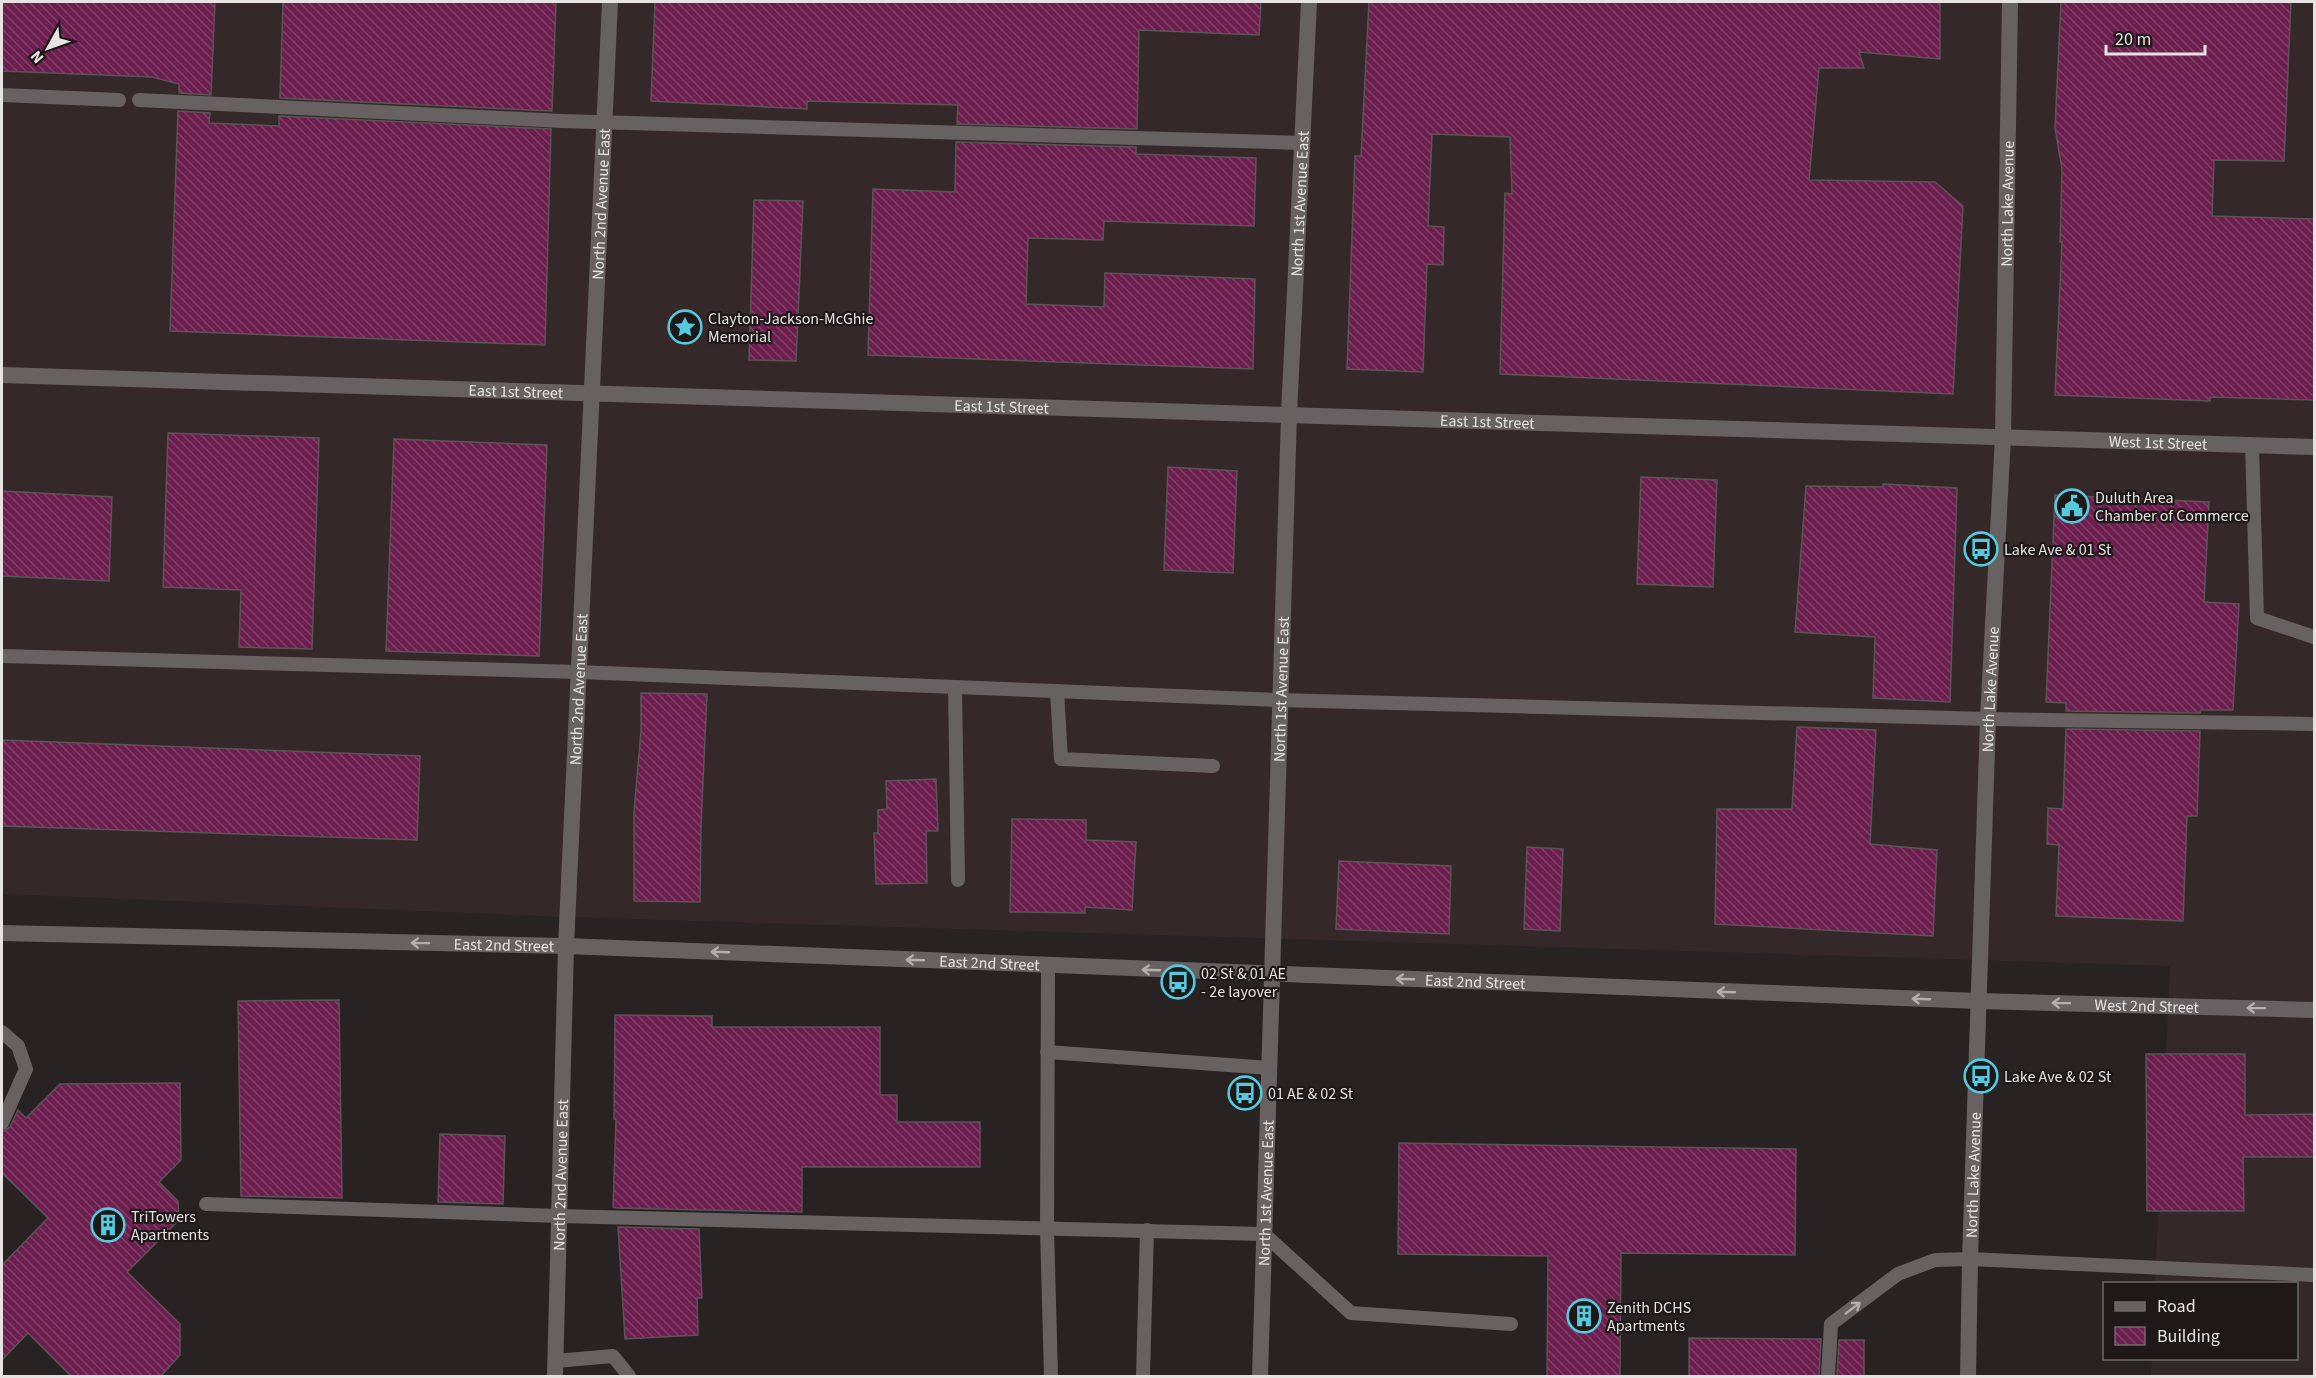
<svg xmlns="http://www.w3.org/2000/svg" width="2316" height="1378" viewBox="0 0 2316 1378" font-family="'Source Sans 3',sans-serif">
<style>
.built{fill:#352828}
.building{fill:url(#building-back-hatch);stroke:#5a5457;stroke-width:1.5}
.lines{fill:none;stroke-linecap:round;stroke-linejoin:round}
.service{stroke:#686161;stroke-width:14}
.minor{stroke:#686161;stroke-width:16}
.tertiary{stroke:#686161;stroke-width:16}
.oneway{stroke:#b4afaf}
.labels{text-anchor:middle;stroke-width:4.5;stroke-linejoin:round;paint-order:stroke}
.street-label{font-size:16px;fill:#e7e3e3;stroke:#1e1918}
.poi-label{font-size:16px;fill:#e7e3e3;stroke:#1e1918;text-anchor:start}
</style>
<defs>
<pattern id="building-back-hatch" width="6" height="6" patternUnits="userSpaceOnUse" patternTransform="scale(1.5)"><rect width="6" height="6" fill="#6c1e4e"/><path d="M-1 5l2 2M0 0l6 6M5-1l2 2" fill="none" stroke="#813f67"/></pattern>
</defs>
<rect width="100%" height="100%" fill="#282222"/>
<path class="built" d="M 2,2 L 2314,2 L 2314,1376 L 2151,1376 L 2152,1359 L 2296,1358 L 2296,1284 L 2155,1283 L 2170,966 L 567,917 L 2,894 Z"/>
<g class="building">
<path d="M 2,2 L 215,2 L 211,95 L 179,93 L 179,84 L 152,77 L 2,71 Z"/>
<path d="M 283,2 L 556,2 L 552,111 L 280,98 Z"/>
<path d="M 655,2 L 1261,2 L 1259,35 L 1139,30 L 1137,129 L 957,124 L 958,105 L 807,101 L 807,109 L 651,101 Z"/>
<path d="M 1369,2 L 1940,2 L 1940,59 L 1859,52 L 1864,68 L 1819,68 L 1809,180 L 1935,182 L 1963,206 L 1953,394 L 1500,374 L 1505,193 L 1512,194 L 1510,137 L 1432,134 L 1428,226 L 1444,227 L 1443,265 L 1427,264 L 1423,372 L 1347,369 L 1355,156 L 1361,156 Z"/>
<path d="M 2061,2 L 2291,2 L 2284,161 L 2214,160 L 2212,216 L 2314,219 L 2314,400 L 2210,397 L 2210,401 L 2055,395 L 2062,242 L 2060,242 L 2062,169 L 2055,128 Z"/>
<path d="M 178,111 L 210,113 L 209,123 L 279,126 L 279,116 L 551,129 L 545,345 L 170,331 Z"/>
<path d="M 956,142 L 1136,147 L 1136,154 L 1256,158 L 1254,226 L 1104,221 L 1103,240 L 1028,238 L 1026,304 L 1104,307 L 1105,273 L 1255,279 L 1253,369 L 868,355 L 873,189 L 955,192 Z"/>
<path d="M 754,200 L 803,201 L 796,361 L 749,360 Z"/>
<path d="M 168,433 L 319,438 L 312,649 L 239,647 L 241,590 L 163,587 Z"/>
<path d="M 394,439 L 547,445 L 539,656 L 386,651 Z"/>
<path d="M 1168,467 L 1237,471 L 1233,573 L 1164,570 Z"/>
<path d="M 1641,477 L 1717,480 L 1713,587 L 1637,584 Z"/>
<path d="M 1883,484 L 1957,488 L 1950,702 L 1873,698 L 1875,637 L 1795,632 L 1806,486 L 1883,487 Z"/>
<path d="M 2,491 L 112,497 L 109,581 L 2,576 Z"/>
<path d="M 2055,495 L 2209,502 L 2204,602 L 2239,604 L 2233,710 L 2201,710 L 2200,713 L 2066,711 L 2066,703 L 2046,702 Z"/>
<path d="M 641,693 L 707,694 L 701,825 L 700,902 L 634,901 L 634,812 L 641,731 Z"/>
<path d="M 1797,727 L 1876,730 L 1870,844 L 1937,850 L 1933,936 L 1715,924 L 1717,809 L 1792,809 Z"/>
<path d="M 2066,729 L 2200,731 L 2197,816 L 2187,816 L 2183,921 L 2056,916 L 2059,845 L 2047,844 L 2048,808 L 2063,809 Z"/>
<path d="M 2,740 L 420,756 L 417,840 L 2,826 Z"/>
<path d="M 936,779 L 938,831 L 926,831 L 927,883 L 876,884 L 874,833 L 878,833 L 878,810 L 887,809 L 886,781 Z"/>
<path d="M 1012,819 L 1086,820 L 1086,840 L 1136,842 L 1132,910 L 1085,907 L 1085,913 L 1010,912 Z"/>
<path d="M 1527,847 L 1563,849 L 1560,931 L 1524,929 Z"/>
<path d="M 1339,861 L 1451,866 L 1449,934 L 1336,929 Z"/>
<path d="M 339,1000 L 342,1198 L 241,1196 L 238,1001 Z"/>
<path d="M 615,1015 L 712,1016 L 712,1027 L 880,1027 L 880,1095 L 897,1095 L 897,1122 L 980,1122 L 980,1167 L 802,1167 L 802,1212 L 617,1208 L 613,1207 L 616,1119 L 614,1119 Z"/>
<path d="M 2146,1054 L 2245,1054 L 2245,1115 L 2314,1114 L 2314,1157 L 2243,1157 L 2244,1211 L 2147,1211 Z"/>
<path d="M 180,1083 L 181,1160 L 159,1182 L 178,1201 L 179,1220 L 127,1272 L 180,1324 L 180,1355 L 160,1377 L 72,1377 L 28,1333 L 2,1360 L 2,1265 L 48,1218 L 2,1173 L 2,1132 L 10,1127 L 18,1110 L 26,1118 L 60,1084 Z"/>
<path d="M 440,1134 L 505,1136 L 503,1204 L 438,1202 Z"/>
<path d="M 1399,1143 L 1796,1149 L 1795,1255 L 1621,1253 L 1620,1377 L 1547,1377 L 1548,1256 L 1398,1254 Z"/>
<path d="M 618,1227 L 699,1229 L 702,1298 L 697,1298 L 698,1335 L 625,1339 Z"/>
<path d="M 1689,1338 L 1821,1339 L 1819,1377 L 1689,1377 Z"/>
<path d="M 1839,1340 L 1864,1340 L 1864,1377 L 1837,1377 Z"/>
</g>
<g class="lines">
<g class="service">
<path d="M 2,95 L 119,100"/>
<path d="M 139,100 L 562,121 L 1302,143"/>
<path d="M 2252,445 L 2257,618 L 2314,637"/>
<path d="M 2,656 L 579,672 L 1279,700 L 1988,719 L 2314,724"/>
<path d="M 955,687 L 958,880"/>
<path d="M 1057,691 L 1061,759 L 1213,766"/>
<path d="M 1048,965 L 1047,1228 L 1051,1376"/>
<path d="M 2,1032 L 18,1046 L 26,1069 L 2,1123"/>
<path d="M 1047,1052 L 1270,1068"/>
<path d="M 206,1204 L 559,1216 L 1264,1234 L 1351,1313 L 1511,1324"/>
<path d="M 556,1361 L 613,1356 L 629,1376"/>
<path d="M 1143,1376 L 1147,1230"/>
<path d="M 1828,1376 L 1831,1324 L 1898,1274 L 1935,1260 L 1970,1259 L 2314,1275"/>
</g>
<g class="minor">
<path id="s1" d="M 555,1376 L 566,946 L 610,2"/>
<path id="s2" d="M 1260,1376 L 1289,414 L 1309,2"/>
</g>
<g class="tertiary">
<path id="s3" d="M 2,375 L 2314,447"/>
<path id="s4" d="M 2,933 L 566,946 L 1979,1001 L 2314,1010"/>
<path id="s5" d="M 1968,1376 L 1970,1259 L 1988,719 L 2003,437 L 2010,2"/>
</g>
</g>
<defs><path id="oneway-shaft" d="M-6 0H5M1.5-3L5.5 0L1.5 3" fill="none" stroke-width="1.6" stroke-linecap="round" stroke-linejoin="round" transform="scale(1.5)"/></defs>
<g class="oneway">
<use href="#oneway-shaft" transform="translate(420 943) rotate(-179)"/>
<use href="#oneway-shaft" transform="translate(720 952) rotate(-178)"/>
<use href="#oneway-shaft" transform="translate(915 960) rotate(-178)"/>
<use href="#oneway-shaft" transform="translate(1151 970) rotate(-178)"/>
<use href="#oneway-shaft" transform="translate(1405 979) rotate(-178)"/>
<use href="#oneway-shaft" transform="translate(1726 992) rotate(-178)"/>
<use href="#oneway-shaft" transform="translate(1921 999) rotate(-178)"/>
<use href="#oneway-shaft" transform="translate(2061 1003) rotate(-179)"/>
<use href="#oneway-shaft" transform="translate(2256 1008) rotate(-179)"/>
<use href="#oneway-shaft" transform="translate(1853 1308) rotate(-37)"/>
</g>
<defs>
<g id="sight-ring" transform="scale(1.725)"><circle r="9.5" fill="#1e1918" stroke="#55cade" stroke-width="1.5"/><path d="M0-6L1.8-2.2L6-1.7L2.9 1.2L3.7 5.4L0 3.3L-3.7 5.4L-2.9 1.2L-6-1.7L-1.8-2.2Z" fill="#55cade"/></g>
<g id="civic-ring" transform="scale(1.725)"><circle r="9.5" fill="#1e1918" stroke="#55cade" stroke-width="1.5"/><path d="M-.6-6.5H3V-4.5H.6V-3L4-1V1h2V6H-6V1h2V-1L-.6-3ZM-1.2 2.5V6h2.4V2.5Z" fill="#55cade"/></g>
<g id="bus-ring" transform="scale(1.725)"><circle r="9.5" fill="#1e1918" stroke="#55cade" stroke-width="1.5"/><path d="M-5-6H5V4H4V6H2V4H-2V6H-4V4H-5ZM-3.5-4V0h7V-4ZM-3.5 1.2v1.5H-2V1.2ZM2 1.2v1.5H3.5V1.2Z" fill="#55cade"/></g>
<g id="building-ring" transform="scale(1.725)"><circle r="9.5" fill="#1e1918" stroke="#55cade" stroke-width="1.5"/><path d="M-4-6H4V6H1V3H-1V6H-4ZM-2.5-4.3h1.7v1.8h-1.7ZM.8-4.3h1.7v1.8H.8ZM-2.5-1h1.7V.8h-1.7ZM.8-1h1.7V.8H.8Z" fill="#55cade"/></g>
</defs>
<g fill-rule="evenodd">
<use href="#sight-ring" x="685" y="327"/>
<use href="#civic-ring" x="2072" y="506"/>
<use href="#bus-ring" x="1981" y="549"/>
<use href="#bus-ring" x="1178" y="982"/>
<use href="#bus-ring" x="1981" y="1076"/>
<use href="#bus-ring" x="1245" y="1093"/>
<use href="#building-ring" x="108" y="1225"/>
<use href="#building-ring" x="1584" y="1316"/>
</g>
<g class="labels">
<g class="street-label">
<text dy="6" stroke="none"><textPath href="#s1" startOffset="1173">North 2nd Avenue East</textPath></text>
<text dy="6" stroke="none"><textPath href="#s2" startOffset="1173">North 1st Avenue East</textPath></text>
<text dy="6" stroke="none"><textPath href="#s5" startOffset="1173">North Lake Avenue</textPath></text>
<text dy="6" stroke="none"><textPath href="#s3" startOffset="514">East 1st Street</textPath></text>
<text dy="6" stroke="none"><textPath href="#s3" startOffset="1000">East 1st Street</textPath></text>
<text dy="6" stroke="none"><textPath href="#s3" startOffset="1486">East 1st Street</textPath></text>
<text dy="6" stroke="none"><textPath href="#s3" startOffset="2157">West 1st Street</textPath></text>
<text dy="6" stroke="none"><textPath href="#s1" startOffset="687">North 2nd Avenue East</textPath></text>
<text dy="6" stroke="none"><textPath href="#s2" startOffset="687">North 1st Avenue East</textPath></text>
<text dy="6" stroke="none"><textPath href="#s5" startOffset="687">North Lake Avenue</textPath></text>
<text dy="6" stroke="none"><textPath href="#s4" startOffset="502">East 2nd Street</textPath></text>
<text dy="6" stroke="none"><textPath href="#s4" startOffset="988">East 2nd Street</textPath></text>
<text dy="6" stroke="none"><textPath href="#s4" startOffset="1474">East 2nd Street</textPath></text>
<text dy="6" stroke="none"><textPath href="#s4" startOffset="2146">West 2nd Street</textPath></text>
<text dy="6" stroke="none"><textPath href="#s1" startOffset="201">North 2nd Avenue East</textPath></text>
<text dy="6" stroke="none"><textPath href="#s5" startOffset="201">North Lake Avenue</textPath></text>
<text dy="6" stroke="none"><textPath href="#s2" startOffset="183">North 1st Avenue East</textPath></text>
</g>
<g class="poi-label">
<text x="708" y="324">Clayton-Jackson-McGhie<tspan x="708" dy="18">Memorial</tspan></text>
<text x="2095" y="503">Duluth Area<tspan x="2095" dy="18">Chamber of Commerce</tspan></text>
<text x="2004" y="555">Lake Ave &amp; 01 St</text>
<text x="1201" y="979">02 St &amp; 01 AE<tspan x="1201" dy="18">- 2e layover</tspan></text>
<text x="2004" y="1082">Lake Ave &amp; 02 St</text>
<text x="1268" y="1099">01 AE &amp; 02 St</text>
<text x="131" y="1222">TriTowers<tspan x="131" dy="18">Apartments</tspan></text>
<text x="1607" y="1313">Zenith DCHS<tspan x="1607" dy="18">Apartments</tspan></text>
</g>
</g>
<rect width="2316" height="1378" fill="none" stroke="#e7e3e3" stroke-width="6"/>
<rect x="2103" y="1282" width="195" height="78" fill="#1e1918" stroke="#6e6a69" stroke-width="1.5"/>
<rect x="2115" y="1302" width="30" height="9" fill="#686161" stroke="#6e6a69" stroke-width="1.5"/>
<text x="2157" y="1312" font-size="18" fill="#e7e3e3">Road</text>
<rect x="2115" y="1327" width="30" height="18" fill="url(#building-back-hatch)" stroke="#6e6a69" stroke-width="1.5"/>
<text x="2157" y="1342" font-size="18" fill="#e7e3e3">Building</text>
<g transform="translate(48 48) rotate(230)" stroke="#1e1918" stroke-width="4.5" paint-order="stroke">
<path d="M0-4.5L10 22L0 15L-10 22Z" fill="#e7e3e3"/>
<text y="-9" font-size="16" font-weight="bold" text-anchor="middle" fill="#e7e3e3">N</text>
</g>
<path d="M2106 45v9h99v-9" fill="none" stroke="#e7e3e3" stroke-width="3"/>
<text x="2115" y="45" font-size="18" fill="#e7e3e3" stroke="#1e1918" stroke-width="4.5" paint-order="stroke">20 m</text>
</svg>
